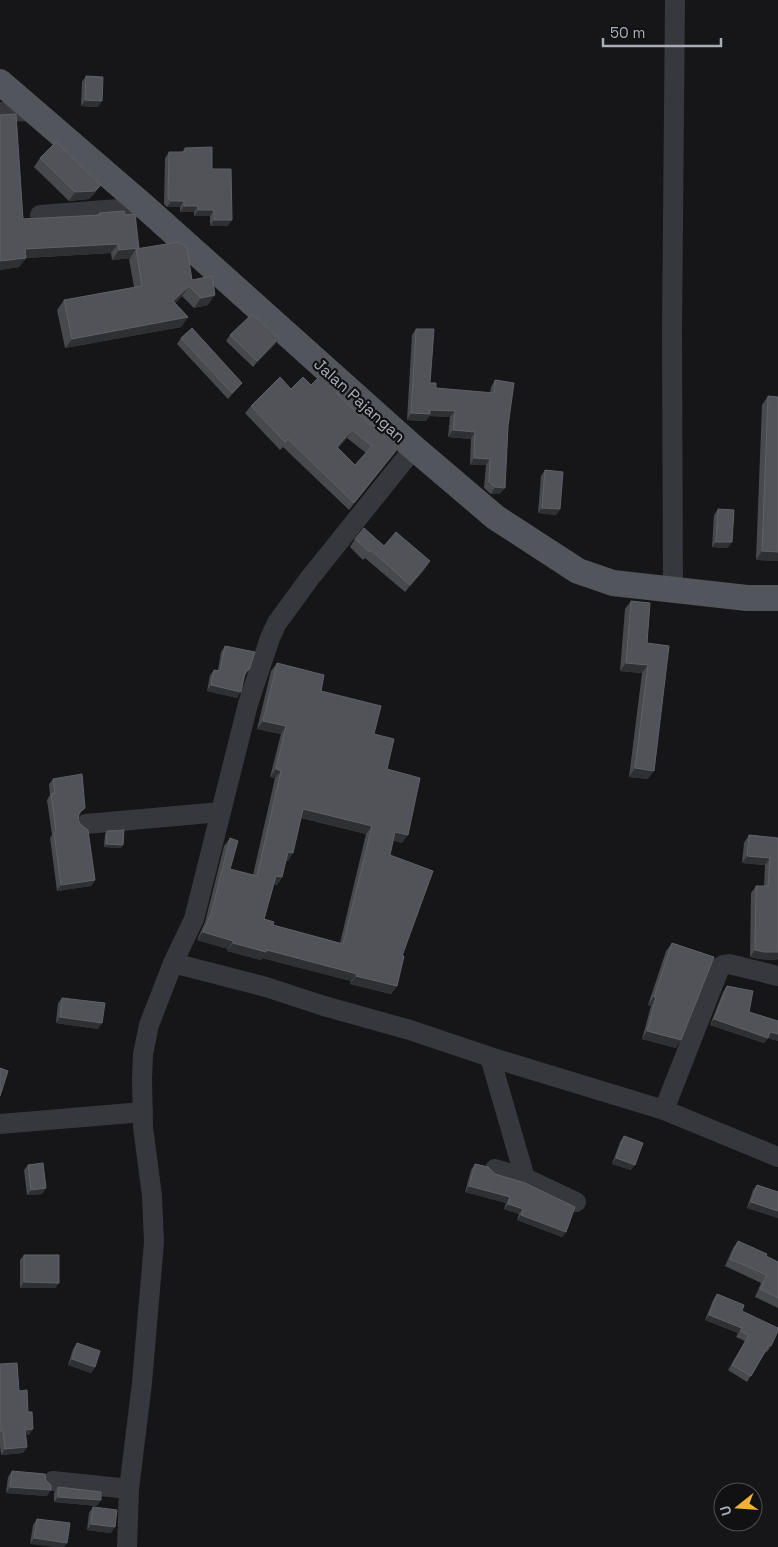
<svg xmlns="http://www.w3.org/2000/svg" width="778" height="1547" viewBox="0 0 778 1547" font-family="'Space Grotesk',sans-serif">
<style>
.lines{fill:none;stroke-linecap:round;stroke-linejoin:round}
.minor{stroke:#37383d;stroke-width:20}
.major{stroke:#53555c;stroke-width:26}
.wall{fill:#47494d;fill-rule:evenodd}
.shaded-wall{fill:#2f3033}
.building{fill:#525359;stroke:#5f6168;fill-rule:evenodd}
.labels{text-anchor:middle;stroke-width:4.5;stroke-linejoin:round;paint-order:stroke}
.street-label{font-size:16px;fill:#a8adb8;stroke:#111113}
</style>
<rect width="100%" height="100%" fill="#161618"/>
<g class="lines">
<g class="minor">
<path d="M 0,112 L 34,111"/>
<path d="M 40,215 L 145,207"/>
<path d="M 673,591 L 672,332 L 675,0"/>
<path d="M 86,824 L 221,812"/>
<path d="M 173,963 L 266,987 L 324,1006 L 410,1030 L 490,1057 L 664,1110 L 778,1157"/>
<path d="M 490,1057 L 525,1178"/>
<path d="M 664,1110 L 720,967 L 723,965 L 729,964 L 778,976"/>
<path d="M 0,1124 L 143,1112"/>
<path d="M 495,1169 L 525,1178 L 576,1202"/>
<path d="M 53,1481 L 129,1489"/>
<path d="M 127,1547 L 129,1489 L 142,1383 L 154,1242 L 152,1196 L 143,1127 L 142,1079 L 143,1054 L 149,1025 L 173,963 L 194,919 L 248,704 L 270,638 L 277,623 L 309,579 L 414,448"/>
</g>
<path class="major" d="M 0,82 L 145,207 L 414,448 L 495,517 L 578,571 L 613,583 L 747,598 L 778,598"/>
</g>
<g class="wall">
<path d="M 86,76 L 98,107 L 81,106 L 82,82 Z"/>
<path d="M 0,115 L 23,219 L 98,215 L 99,213 L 125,215 L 138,249 L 192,280 L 208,305 L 194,308 L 182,296 L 175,303 L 188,317 L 181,327 L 65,348 L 57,310 L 64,300 L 134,287 L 129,259 L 130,258 L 112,260 L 111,253 L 26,258 L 19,267 L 0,270 Z"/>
<path d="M 185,148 L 212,169 L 228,226 L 210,226 L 210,216 L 194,216 L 194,212 L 180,212 L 180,207 L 167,207 L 164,204 L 165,158 L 169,152 L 182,152 Z"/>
<path d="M 40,158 L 95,193 L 89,199 L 69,201 L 34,167 Z"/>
<path d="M 416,329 L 430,383 L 436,388 L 490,393 L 491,387 L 495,380 L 508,426 L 500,494 L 491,494 L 484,488 L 486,465 L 470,465 L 471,439 L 448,437 L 450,417 L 429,416 L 426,421 L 407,420 L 412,335 Z"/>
<path d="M 230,335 L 279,338 L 275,344 L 253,367 L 226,341 Z"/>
<path d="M 181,338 L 242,383 L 238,388 L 228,399 L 177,344 Z"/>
<path d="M 311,385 L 336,393 L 370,425 L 401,444 L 349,510 L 283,447 L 280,450 L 245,413 L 251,406 L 291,389 ZM 347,438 L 366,453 L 355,465 L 338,448 Z"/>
<path d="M 768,396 L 778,561 L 756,560 L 762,405 Z"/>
<path d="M 545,470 L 560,509 L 556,515 L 538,513 L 541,476 Z"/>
<path d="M 718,509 L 728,548 L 712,547 L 714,515 Z"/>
<path d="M 355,539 L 384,546 L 425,569 L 405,592 L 365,558 L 363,560 L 350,547 Z"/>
<path d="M 631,601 L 647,643 L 669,646 L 648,779 L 629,777 L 642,673 L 620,671 L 625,609 Z"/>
<path d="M 225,646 L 249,670 L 245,675 L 237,698 L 207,691 L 210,675 L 214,670 L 218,670 L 221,652 Z"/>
<path d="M 277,663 L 321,691 L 374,734 L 387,769 L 402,843 L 393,840 L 390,855 L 402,956 L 397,986 L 391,994 L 350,984 L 351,981 L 262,958 L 261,960 L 227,951 L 228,949 L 197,940 L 205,922 L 224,846 L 230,838 L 230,869 L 253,875 L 275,778 L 270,777 L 281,734 L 257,729 L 271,671 ZM 301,818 L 366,834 L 340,943 L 273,925 L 264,919 L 274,884 L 277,885 L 282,877 L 286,861 L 288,861 Z"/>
<path d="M 53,779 L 81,813 L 79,815 L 78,820 L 95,880 L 91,886 L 57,891 L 50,838 L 52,835 L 47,800 L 50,795 L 49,784 Z"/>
<path d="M 107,831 L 121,848 L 104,847 L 105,834 Z"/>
<path d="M 749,835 L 778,838 L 778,958 L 777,960 L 759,959 L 750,957 L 751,893 L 756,886 L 764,886 L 765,865 L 742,863 L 744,843 Z"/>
<path d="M 672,943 L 676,1048 L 642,1039 L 651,1006 L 648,1005 L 666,951 Z"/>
<path d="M 727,986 L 749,1012 L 778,1021 L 778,1041 L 768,1038 L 764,1043 L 710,1025 L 723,992 Z"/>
<path d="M 62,998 L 98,1029 L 56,1023 L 58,1003 Z"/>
<path d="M 624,1136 L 631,1170 L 612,1164 L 620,1142 Z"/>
<path d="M 475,1164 L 495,1174 L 566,1232 L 562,1237 L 517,1220 L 519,1214 L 504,1209 L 506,1203 L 465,1192 L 471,1170 Z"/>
<path d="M 28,1165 L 46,1188 L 42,1194 L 27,1195 L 24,1170 Z"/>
<path d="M 757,1185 L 778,1192 L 778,1218 L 747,1208 L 753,1190 Z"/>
<path d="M 738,1241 L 778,1262 L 778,1308 L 755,1297 L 761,1283 L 725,1266 L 733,1248 Z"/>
<path d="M 24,1255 L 59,1283 L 55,1288 L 20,1288 L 20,1260 Z"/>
<path d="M 717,1294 L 742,1311 L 771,1346 L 767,1352 L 766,1351 L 747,1382 L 728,1370 L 745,1341 L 736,1337 L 738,1333 L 705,1320 L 713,1300 Z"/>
<path d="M 77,1343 L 95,1367 L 91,1373 L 68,1365 L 73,1349 Z"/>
<path d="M 0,1364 L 19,1391 L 29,1435 L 26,1435 L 27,1447 L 23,1453 L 1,1455 L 0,1445 Z"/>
<path d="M 12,1471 L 47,1496 L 6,1493 L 8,1477 Z"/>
<path d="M 58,1487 L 97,1506 L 54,1502 L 54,1493 Z"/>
<path d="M 93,1507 L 111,1533 L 87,1530 L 89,1513 Z"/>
<path d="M 37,1519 L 70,1523 L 30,1544 L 33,1525 Z"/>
</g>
<g class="shaded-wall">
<path d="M 85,100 L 102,101 L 98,107 L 81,106 Z"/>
<path d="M 101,185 L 95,193 L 89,199 L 69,201 L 75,192 Z"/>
<path d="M 171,201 L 184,201 L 180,207 L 167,207 Z"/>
<path d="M 184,206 L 198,206 L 194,212 L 180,212 Z"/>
<path d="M 198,210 L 214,210 L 210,216 L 194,216 Z"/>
<path d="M 214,220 L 232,220 L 228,226 L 210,226 Z"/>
<path d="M 118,244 L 111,253 L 26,258 L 19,267 L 0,270 L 0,261 L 25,249 Z"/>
<path d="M 139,248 L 136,252 L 136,249 L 130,258 L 112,260 L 119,250 Z"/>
<path d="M 189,286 L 182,296 L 167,311 L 173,301 Z"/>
<path d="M 215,295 L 208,305 L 194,308 L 201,298 Z"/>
<path d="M 188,317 L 181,327 L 65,348 L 72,339 Z"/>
<path d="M 279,338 L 275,344 L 253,367 L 257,361 Z"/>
<path d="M 242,383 L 238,388 L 228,399 L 232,393 Z"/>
<path d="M 430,410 L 455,411 L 450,417 L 429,416 L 426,421 L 407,420 L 411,413 Z"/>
<path d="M 352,430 L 347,438 L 332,455 L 337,447 Z"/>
<path d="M 453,430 L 475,432 L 471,439 L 448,437 Z"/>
<path d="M 401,444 L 396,452 L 349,510 L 354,503 Z"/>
<path d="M 474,458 L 490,459 L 486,465 L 470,465 Z"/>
<path d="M 495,487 L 505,488 L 500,494 L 491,494 Z"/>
<path d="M 542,508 L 560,509 L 556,515 L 538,513 Z"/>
<path d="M 716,542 L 732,542 L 728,548 L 712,547 Z"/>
<path d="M 762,551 L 778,552 L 778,561 L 756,560 Z"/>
<path d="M 430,561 L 425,569 L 405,592 L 410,585 Z"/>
<path d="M 626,663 L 648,665 L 642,673 L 620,671 Z"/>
<path d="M 211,685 L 241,692 L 237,698 L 207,691 Z"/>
<path d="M 263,721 L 286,726 L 281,734 L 257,729 Z"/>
<path d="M 635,768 L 654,771 L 648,779 L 629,777 Z"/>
<path d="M 276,769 L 281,771 L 275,778 L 270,777 Z"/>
<path d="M 303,809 L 372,826 L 366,834 L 298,817 Z"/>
<path d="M 395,832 L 408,835 L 402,843 L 390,840 Z"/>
<path d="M 106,844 L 123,845 L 121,848 L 104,847 Z"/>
<path d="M 288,852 L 293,853 L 288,861 L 283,860 Z"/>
<path d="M 747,856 L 770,858 L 765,865 L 742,863 Z"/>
<path d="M 276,876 L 282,877 L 277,885 L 270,884 Z"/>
<path d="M 95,880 L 91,886 L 57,891 L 61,885 Z"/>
<path d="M 203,932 L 233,941 L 228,949 L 197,940 Z"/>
<path d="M 233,943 L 267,950 L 357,974 L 351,981 L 262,958 L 261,960 L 227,951 Z"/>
<path d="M 755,950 L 778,952 L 778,958 L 777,960 L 759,959 L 750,957 Z"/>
<path d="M 356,976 L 397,986 L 391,994 L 350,984 Z"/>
<path d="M 654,997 L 656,997 L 651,1006 L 648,1005 Z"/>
<path d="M 60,1017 L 102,1023 L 98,1029 L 56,1023 Z"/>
<path d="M 714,1019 L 778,1034 L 778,1041 L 768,1038 L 764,1043 L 710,1025 Z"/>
<path d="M 647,1031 L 681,1040 L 676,1048 L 642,1039 Z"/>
<path d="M 616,1158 L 635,1165 L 631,1170 L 612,1164 Z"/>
<path d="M 469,1186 L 510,1197 L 506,1203 L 465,1192 Z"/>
<path d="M 46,1188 L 42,1194 L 27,1195 L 31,1190 Z"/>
<path d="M 751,1202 L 778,1211 L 778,1218 L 747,1208 Z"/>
<path d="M 508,1204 L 523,1209 L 519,1214 L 504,1209 Z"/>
<path d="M 521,1215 L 566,1232 L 562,1237 L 517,1220 Z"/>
<path d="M 24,1282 L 59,1283 L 55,1288 L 20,1288 Z"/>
<path d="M 709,1315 L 742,1328 L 738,1333 L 705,1320 Z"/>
<path d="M 72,1359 L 95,1367 L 91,1373 L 68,1365 Z"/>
<path d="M 33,1429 L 29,1435 L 21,1435 L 25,1430 Z"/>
<path d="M 27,1447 L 23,1453 L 1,1455 L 5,1449 Z"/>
<path d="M 10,1487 L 51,1490 L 47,1496 L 6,1493 Z"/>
<path d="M 58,1497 L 101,1500 L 97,1506 L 54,1502 Z"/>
<path d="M 91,1524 L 115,1527 L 111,1533 L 87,1530 Z"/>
<path d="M 34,1538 L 67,1543 L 64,1547 L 53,1547 L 30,1544 Z"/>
</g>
<g class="building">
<path d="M 86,76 L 103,77 L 102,101 L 85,100 Z"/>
<path d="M 16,114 L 23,219 L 100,215 L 99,213 L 124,211 L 125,215 L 135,214 L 139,248 L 119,250 L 118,244 L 25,249 L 26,258 L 0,261 L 0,115 Z"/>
<path d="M 56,142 L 101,185 L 95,191 L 75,192 L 40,158 Z"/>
<path d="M 212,147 L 212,169 L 231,169 L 232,220 L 214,220 L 214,210 L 198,210 L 198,206 L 184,206 L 184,201 L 171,201 L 168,198 L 169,152 L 185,152 L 185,148 Z"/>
<path d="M 179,242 L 187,248 L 192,280 L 212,276 L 215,295 L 201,298 L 189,286 L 173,301 L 188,317 L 72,339 L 64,300 L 142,286 L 136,249 Z"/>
<path d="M 252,314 L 279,338 L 257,361 L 230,335 Z"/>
<path d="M 192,328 L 242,383 L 232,393 L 181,338 Z"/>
<path d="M 416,329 L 434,329 L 430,383 L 436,383 L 436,388 L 494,393 L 495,380 L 514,383 L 508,426 L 505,488 L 495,487 L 489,482 L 490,459 L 474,458 L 475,432 L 453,430 L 455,411 L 430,410 L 430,414 L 411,413 Z"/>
<path d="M 322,374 L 339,389 L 336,393 L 370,425 L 371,423 L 380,431 L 382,428 L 401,444 L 354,503 L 288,439 L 285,442 L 251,406 L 280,377 L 291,389 L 303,377 L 311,385 ZM 352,430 L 372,446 L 355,465 L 337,447 Z"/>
<path d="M 768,396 L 778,397 L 778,552 L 762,551 Z"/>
<path d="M 545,470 L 563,472 L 560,509 L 542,508 Z"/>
<path d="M 718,509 L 734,510 L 732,542 L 716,542 Z"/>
<path d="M 364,528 L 384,546 L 396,532 L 430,561 L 410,585 L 371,550 L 369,552 L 355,539 Z"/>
<path d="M 631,601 L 650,603 L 647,643 L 669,646 L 654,771 L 635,768 L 648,665 L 626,663 Z"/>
<path d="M 225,646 L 255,652 L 249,670 L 246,669 L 241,692 L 211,685 L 214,670 L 220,671 Z"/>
<path d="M 277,663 L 324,675 L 321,691 L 381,706 L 374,734 L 394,739 L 387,769 L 420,778 L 408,835 L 395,832 L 390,855 L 433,871 L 402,956 L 404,956 L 397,986 L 356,976 L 357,974 L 267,950 L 266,952 L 233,943 L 233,941 L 203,932 L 211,914 L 230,838 L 238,841 L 230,869 L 257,876 L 281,771 L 276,769 L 286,726 L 263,721 ZM 303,809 L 372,826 L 343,944 L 273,925 L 274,922 L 264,919 L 276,876 L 282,877 L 288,852 L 293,853 Z"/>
<path d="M 82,774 L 85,808 L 79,813 L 78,820 L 81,825 L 88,830 L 95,880 L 61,885 L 54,833 L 56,832 L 51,794 L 55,793 L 53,779 Z"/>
<path d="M 124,830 L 123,845 L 106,844 L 107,831 Z"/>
<path d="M 749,835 L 778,838 L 778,952 L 764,952 L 755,950 L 756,886 L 768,886 L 770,858 L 747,856 Z"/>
<path d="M 672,943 L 714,957 L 681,1040 L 647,1031 L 656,997 L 654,997 Z"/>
<path d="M 727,986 L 753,991 L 749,1012 L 778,1021 L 778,1034 L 770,1032 L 768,1038 L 714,1019 Z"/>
<path d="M 62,998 L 105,1003 L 102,1023 L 60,1017 Z"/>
<path d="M 0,1068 L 8,1071 L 0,1096 Z"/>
<path d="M 624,1136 L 643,1143 L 635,1165 L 616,1158 Z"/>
<path d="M 43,1163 L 46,1188 L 31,1190 L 28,1165 Z"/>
<path d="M 475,1164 L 488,1167 L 495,1174 L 525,1183 L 575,1207 L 566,1232 L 521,1215 L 523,1209 L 508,1204 L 510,1197 L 469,1186 Z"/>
<path d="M 757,1185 L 778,1192 L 778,1211 L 751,1202 Z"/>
<path d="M 738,1241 L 767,1254 L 766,1256 L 778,1262 L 778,1298 L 760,1289 L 767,1275 L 730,1259 Z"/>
<path d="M 24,1255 L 59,1255 L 59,1283 L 24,1282 Z"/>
<path d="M 717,1294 L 744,1305 L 742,1311 L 778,1328 L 778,1331 L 771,1346 L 769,1345 L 751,1376 L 732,1365 L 749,1335 L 740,1331 L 742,1328 L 709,1315 Z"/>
<path d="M 77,1343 L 100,1351 L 95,1367 L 72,1359 Z"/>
<path d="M 17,1363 L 19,1391 L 27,1390 L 28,1412 L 32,1412 L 33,1429 L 25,1430 L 27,1447 L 5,1449 L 3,1431 L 0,1431 L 0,1364 Z"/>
<path d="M 12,1471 L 45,1474 L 46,1481 L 51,1485 L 51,1490 L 10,1487 Z"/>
<path d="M 58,1487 L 101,1492 L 101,1500 L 58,1497 Z"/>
<path d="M 93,1507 L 117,1510 L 115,1527 L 91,1524 Z"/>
<path d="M 37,1519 L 70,1523 L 67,1543 L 34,1538 Z"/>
</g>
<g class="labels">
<g class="street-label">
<text transform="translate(360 400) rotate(42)" y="6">Jalan Pajangan</text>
</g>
</g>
<g transform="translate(738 1507) rotate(253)"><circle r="24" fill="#111113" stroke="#4d4f55"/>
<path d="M0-4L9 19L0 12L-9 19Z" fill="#f2b134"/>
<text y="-8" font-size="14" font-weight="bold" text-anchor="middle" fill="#a8adb8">U</text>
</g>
<path d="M603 38v8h118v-8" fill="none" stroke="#a8adb8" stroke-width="2.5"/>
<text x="610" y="38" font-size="15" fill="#a8adb8" stroke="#111113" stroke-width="4" paint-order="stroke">50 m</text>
</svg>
